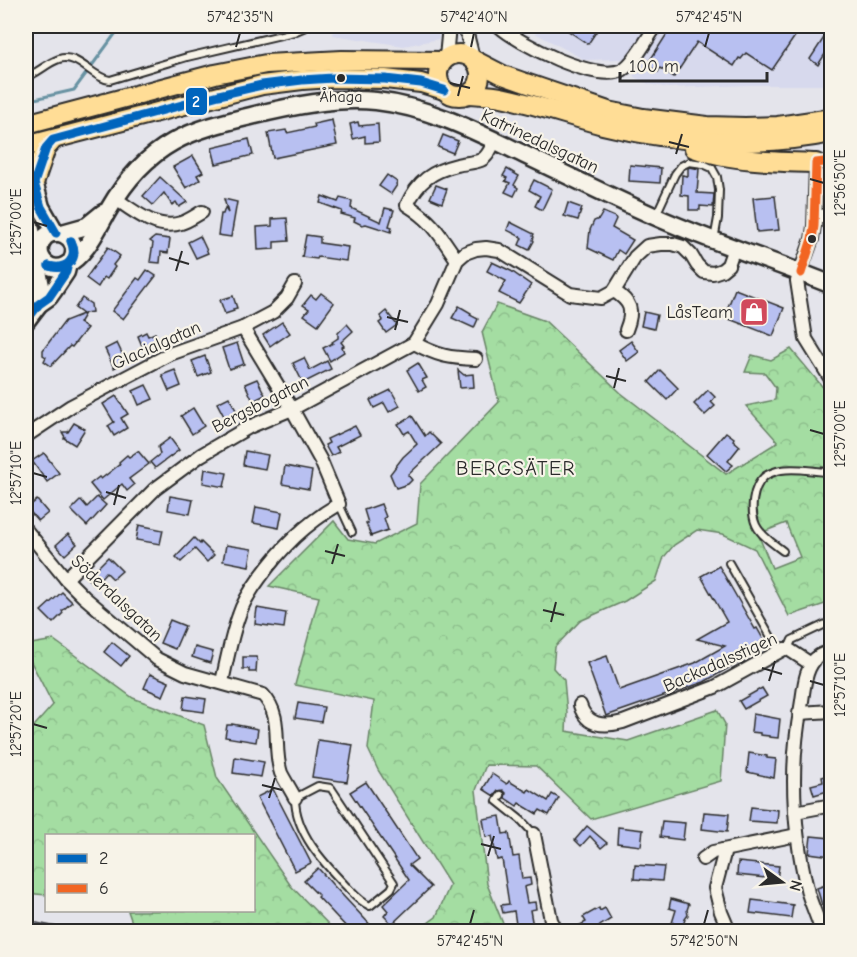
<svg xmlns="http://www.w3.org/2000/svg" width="857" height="957" viewBox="0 0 857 957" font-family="'Comic Neue',sans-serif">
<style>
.built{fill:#d7d9ed}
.forest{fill:url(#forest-crowns);stroke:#688466;stroke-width:1.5;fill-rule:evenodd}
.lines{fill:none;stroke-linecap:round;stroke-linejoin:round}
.stream{stroke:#6892a2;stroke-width:3}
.building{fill:#b8c0f1;stroke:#2b2b2b;stroke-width:1.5}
.lane-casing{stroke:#2b2b2b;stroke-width:10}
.street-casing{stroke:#2b2b2b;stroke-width:16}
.secondary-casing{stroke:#2b2b2b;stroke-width:21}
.primary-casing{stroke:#2b2b2b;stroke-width:22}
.lane{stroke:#f7f3e8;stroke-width:6}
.street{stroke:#f7f3e8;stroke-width:12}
.secondary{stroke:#f7f3e8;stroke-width:16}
.primary{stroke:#ffdd96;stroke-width:18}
.bus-1-casing{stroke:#f7f3e8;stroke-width:14}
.bus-2-casing{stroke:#f7f3e8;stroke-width:14}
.bus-1{stroke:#0065bd;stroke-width:9}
.bus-2{stroke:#f26522;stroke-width:9}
.ticks{fill:none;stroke:#2b2b2b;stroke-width:2}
.bus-dot{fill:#2b2b2b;stroke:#f7f3e8;stroke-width:2}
.labels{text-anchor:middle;stroke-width:4.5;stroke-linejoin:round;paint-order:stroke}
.bus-label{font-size:16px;fill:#2b2b2b;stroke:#f7f3e8}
.street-label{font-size:18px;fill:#2b2b2b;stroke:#f7f3e8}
.poi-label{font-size:18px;fill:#2b2b2b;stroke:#f7f3e8;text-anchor:end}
.neighbourhood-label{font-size:20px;letter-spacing:1.5px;fill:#2b2b2b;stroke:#f7f3e8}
.line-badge{stroke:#f7f3e8;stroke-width:2}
.badge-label{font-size:16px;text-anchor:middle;font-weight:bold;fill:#fff}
.neatline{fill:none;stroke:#2b2b2b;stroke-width:2}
.ticks-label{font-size:15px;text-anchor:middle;fill:#2b2b2b}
</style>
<defs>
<pattern id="forest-crowns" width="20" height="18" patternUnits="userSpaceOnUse" patternTransform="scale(1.5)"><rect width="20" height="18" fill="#a4dda2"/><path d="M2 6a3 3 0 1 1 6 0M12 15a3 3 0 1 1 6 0" fill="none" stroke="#8dbe8c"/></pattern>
</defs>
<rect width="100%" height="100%" fill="#e4e4eb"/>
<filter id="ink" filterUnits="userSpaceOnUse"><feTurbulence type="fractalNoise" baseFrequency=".0167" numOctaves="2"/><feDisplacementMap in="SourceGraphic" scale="12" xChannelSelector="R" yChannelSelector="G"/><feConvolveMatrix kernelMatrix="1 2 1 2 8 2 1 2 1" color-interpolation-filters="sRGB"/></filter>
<g filter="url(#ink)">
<g class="built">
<path d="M 335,26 L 440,26 L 439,39 L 404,46 L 333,35 Z"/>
<path d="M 522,26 L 649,26 L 624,59 L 585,60 Z"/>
<path d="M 660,26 L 831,26 L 831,85 L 751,85 L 668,88 L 649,84 L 634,77 L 632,66 Z"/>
</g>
<g class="forest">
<path d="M 497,304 L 545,321 L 621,393 L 726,474 L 778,442 L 746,406 L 775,400 L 776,388 L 765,373 L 745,372 L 752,355 L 771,360 L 791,349 L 831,397 L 831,602 L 789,616 L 755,549 L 723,534 L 697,530 L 674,545 L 664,557 L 656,581 L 625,601 L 580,621 L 555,647 L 553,668 L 564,680 L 567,713 L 566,731 L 628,741 L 717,710 L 725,724 L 721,781 L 591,819 L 536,766 L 486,765 L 476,790 L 487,884 L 506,931 L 417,931 L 436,917 L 450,885 L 378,770 L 368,749 L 374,701 L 295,685 L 319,597 L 269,586 L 334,521 L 348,539 L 375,544 L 417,523 L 420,484 L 499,402 L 482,332 ZM 786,523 L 800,557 L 772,568 L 758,534 Z"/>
<path d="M 54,640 L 133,698 L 204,725 L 217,778 L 291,886 L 335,931 L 135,931 L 128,911 L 254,910 L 254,836 L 46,836 L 46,895 L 26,893 L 26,735 L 53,705 L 26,652 L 26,645 Z"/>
</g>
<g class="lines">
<path class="stream" d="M 26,101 L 74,90 L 121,26"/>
</g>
<g class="building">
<path d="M 561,26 L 600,26 L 588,44 Z"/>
<path d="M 672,26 L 802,26 L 772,70 L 746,53 L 741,59 L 739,58 L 734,66 L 697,42 L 674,77 L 660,68 L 658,72 L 647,65 Z"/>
<path d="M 831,27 L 831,45 L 818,65 L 810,59 Z"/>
<path d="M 332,120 L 337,145 L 273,158 L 268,133 L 286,130 L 287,133 L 315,127 L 314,124 Z"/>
<path d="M 358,122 L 359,126 L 378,124 L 379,142 L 365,143 L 365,136 L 353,139 L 350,124 Z"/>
<path d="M 443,135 L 458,141 L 453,153 L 438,147 Z"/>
<path d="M 249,139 L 253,155 L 216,164 L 212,148 Z"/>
<path d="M 193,156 L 203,172 L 197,175 L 200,180 L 186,188 L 173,167 Z"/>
<path d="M 630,165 L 661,168 L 660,183 L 629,181 Z"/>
<path d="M 690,167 L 699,169 L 697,193 L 714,194 L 713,207 L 700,206 L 700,210 L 689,210 L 689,196 L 681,195 L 682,175 L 688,176 L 688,168 Z"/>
<path d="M 507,169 L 519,176 L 514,185 L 518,188 L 514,196 L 505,192 L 510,183 L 505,181 L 507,178 L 503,176 Z"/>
<path d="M 387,175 L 397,182 L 396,184 L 397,185 L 391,194 L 379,186 Z"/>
<path d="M 160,177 L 183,198 L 187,202 L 179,207 L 176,202 L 172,205 L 164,193 L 153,205 L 143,196 Z"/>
<path d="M 534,180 L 552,189 L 542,210 L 535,206 L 540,196 L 529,190 Z"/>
<path d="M 436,185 L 447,189 L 442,203 L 430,198 Z"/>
<path d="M 322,196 L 338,202 L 340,198 L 352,201 L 351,208 L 381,222 L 385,208 L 394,210 L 389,226 L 392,227 L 391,232 L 366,224 L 362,225 L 354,221 L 355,218 L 341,214 L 342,211 L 320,203 Z"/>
<path d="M 775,196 L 779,230 L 757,232 L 753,198 Z"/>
<path d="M 224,199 L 237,202 L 231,237 L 218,235 L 221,214 L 223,214 L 225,208 L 228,213 Z"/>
<path d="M 568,203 L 582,208 L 578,220 L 564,216 Z"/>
<path d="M 603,212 L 615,217 L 616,219 L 612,228 L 633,240 L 624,254 L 618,250 L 613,260 L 588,248 L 590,230 L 594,221 L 599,219 Z"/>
<path d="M 287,218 L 289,241 L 274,242 L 274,249 L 258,250 L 257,227 L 272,226 L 272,219 Z"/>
<path d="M 510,222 L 534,234 L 533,236 L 534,237 L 533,240 L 534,241 L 529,250 L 519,245 L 522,238 L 521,237 L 507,230 Z"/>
<path d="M 306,235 L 320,237 L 320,243 L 348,247 L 346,261 L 318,257 L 317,259 L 302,257 Z"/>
<path d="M 200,236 L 208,253 L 196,258 L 188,242 Z"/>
<path d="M 155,237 L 170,239 L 168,253 L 161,252 L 160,263 L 150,262 L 153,243 L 150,241 Z"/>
<path d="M 108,247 L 120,256 L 113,265 L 115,267 L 107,279 L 104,277 L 98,287 L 86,278 Z"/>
<path d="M 492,262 L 511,271 L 531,285 L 519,303 L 499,293 L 506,281 L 487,271 Z"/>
<path d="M 147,270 L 156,276 L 123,319 L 112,311 L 137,278 L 140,280 Z"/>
<path d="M 735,289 L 784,308 L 773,336 L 724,317 Z"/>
<path d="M 321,293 L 334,303 L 318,325 L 304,315 L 309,309 L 303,305 L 311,295 L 316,299 Z"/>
<path d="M 233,296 L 237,308 L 233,309 L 234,311 L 225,314 L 220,300 Z"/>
<path d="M 82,298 L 91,304 L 92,312 L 85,313 L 79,323 L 87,328 L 72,347 L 70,346 L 51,366 L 44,361 L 46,357 L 43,355 L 43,350 L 65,321 L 83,314 L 75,308 Z"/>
<path d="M 459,306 L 471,313 L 470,315 L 478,319 L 474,328 L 452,318 Z"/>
<path d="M 386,311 L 397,325 L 386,333 L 379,323 L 383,320 L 380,316 Z"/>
<path d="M 644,312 L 657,315 L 654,329 L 641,326 Z"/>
<path d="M 282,322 L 290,333 L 277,342 L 277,341 L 270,346 L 263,335 Z"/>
<path d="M 347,324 L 353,331 L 341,342 L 344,346 L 342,347 L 344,352 L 330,361 L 323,348 L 333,343 L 332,342 L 338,338 L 338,333 Z"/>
<path d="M 146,332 L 148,336 L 155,333 L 161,346 L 145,353 L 138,336 Z"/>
<path d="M 631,341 L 639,352 L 627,361 L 619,350 Z"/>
<path d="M 117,343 L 126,362 L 114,368 L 105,349 Z"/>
<path d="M 237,343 L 244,364 L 229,369 L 222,348 Z"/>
<path d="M 205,356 L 211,372 L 198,377 L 192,361 Z"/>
<path d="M 304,358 L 310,370 L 327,361 L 331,369 L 303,383 L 293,363 Z"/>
<path d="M 418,363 L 427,378 L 422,380 L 426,387 L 419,391 L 407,370 Z"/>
<path d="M 175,370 L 181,386 L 169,391 L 162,375 Z"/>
<path d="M 458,370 L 464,375 L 473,374 L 474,387 L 460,388 Z"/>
<path d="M 660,370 L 678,388 L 667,400 L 649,382 Z"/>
<path d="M 257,379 L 265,395 L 253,401 L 245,384 Z"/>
<path d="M 146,385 L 153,399 L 139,405 L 133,391 Z"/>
<path d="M 391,390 L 400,406 L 389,412 L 384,403 L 374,408 L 370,400 Z"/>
<path d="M 708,390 L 715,397 L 711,402 L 715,406 L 705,415 L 694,404 Z"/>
<path d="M 116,396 L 128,414 L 121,418 L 127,428 L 114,436 L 108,426 L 114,422 L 103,404 Z"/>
<path d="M 229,397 L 238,414 L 226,420 L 217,403 Z"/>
<path d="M 193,408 L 204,426 L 192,434 L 181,416 Z"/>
<path d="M 412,416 L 425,436 L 429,432 L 441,444 L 408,475 L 412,480 L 408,484 L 396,488 L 390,474 L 403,457 L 417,444 L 409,431 L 404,434 L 398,424 Z"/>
<path d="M 74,423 L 85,429 L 75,445 L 64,438 L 65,437 L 62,432 L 68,432 Z"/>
<path d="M 355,426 L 360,435 L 336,447 L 339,452 L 331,456 L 325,445 L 329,443 L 327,439 Z"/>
<path d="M 726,432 L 734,438 L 733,440 L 740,446 L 728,461 L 733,465 L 726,471 L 707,454 Z"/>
<path d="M 170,438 L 179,450 L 155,468 L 150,462 L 160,454 L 158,447 Z"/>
<path d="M 138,451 L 149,464 L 129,479 L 134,485 L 127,491 L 122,484 L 103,500 L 90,484 L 99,477 L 101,479 L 120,464 L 119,462 L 127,455 L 129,457 Z"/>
<path d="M 245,451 L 268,455 L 265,469 L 243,465 Z"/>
<path d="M 44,453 L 59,473 L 47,482 L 32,461 Z"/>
<path d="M 285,466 L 312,471 L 309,489 L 282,484 Z"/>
<path d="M 205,469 L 227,473 L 224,487 L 203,483 Z"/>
<path d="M 170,496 L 193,500 L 190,514 L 168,510 Z"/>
<path d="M 97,497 L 106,505 L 87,526 L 71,510 L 81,500 L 87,507 Z"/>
<path d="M 37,500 L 48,513 L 38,521 L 27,508 Z"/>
<path d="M 381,504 L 386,517 L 384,518 L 388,530 L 371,536 L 366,523 L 368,523 L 364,510 Z"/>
<path d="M 256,507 L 282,512 L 279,528 L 253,523 Z"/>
<path d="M 139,525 L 163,530 L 160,544 L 136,540 Z"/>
<path d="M 68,534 L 77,544 L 65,555 L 56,545 Z"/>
<path d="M 194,538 L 200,544 L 201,542 L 214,555 L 207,562 L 195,549 L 181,562 L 176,557 Z"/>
<path d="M 226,545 L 252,549 L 249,566 L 223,561 Z"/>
<path d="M 108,557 L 122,571 L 113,579 L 106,572 L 94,585 L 87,578 Z"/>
<path d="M 719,566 L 755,629 L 757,628 L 767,646 L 704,682 L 606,716 L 587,663 L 607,656 L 619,690 L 695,663 L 725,646 L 697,639 L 727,622 L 701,576 Z"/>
<path d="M 62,592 L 72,602 L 62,611 L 63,613 L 53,623 L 41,611 Z"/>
<path d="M 257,608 L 286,613 L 284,628 L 255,624 Z"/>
<path d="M 170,620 L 185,626 L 175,649 L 160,643 Z"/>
<path d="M 112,642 L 129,656 L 121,666 L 104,652 Z"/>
<path d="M 195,647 L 213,652 L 210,663 L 192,657 Z"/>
<path d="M 243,657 L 257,657 L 256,672 L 249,672 L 249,669 L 243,669 Z"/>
<path d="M 150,674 L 169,682 L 163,696 L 144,688 Z"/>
<path d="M 762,688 L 767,696 L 744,709 L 739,701 Z"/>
<path d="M 185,696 L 206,699 L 204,712 L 183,709 Z"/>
<path d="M 298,703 L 324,707 L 321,722 L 295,718 Z"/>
<path d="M 753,714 L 780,719 L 778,738 L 769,737 L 769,736 L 760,735 L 760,733 L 751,732 Z"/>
<path d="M 232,724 L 258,729 L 256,742 L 225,737 L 227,725 L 232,725 Z"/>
<path d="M 318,740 L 353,745 L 347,782 L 312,777 Z"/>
<path d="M 749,753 L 767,756 L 767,758 L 776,759 L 774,778 L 747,772 Z"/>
<path d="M 235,757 L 264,762 L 261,777 L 233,773 Z"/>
<path d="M 492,774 L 507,784 L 509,781 L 527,792 L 529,789 L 548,801 L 552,794 L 559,798 L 549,815 L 540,810 L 537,814 L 519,803 L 517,806 L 505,798 L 506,793 L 503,790 L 498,791 L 494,796 L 483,789 Z"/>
<path d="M 831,774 L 831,790 L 814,795 L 811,785 L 823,782 L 822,777 Z"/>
<path d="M 366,782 L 417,859 L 409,865 L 431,887 L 392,924 L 384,916 L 388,911 L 383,905 L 409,880 L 350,792 Z"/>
<path d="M 273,789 L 311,863 L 295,871 L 257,797 Z"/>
<path d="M 751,807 L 778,810 L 777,823 L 749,821 Z"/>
<path d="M 704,812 L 729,814 L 727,832 L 702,829 Z"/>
<path d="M 500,816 L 503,834 L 509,833 L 513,857 L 519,856 L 522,879 L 530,878 L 531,885 L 524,887 L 527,903 L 535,902 L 536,909 L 530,910 L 534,932 L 526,932 L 526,930 L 517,931 L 514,911 L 503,913 L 501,905 L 509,904 L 502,859 L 497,860 L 492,836 L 486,837 L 483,819 Z"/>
<path d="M 662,821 L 685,823 L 683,840 L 660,837 Z"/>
<path d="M 587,826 L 607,843 L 601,848 L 590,836 L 581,846 L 575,840 Z"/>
<path d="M 618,827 L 643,830 L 641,846 L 617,843 Z"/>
<path d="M 811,836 L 831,838 L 831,856 L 809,853 Z"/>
<path d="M 738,862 L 779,866 L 777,879 L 737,875 Z"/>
<path d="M 635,865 L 664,867 L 662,881 L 634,879 Z"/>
<path d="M 318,868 L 332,884 L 377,932 L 351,932 L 318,897 L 319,896 L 304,881 Z"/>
<path d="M 831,883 L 831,902 L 822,905 L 817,888 Z"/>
<path d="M 671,899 L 689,904 L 687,910 L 688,915 L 685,919 L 683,926 L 672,923 L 676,910 L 669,908 Z"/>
<path d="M 752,900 L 793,905 L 791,918 L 750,913 Z"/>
<path d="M 599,908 L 600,911 L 605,908 L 611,919 L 601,925 L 593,932 L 567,932 L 586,922 L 583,917 Z"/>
<path d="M 26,921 L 58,927 L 57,932 L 26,932 Z"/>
</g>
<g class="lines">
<g class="lane-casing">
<g id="lane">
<path d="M 26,77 C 38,73 47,63 59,59 C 78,53 92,78 110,80 L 187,57 L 294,32 L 308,26"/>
<path d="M 656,215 L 675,174 L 681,166 L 689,162 L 703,164 L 712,168 L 717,177 L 719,190 L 718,218 L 714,240"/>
<path d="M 339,504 L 352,532"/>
<path d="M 783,551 C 774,544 761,536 756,525 C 750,511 752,488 764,477 C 767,474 776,471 781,470 C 798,467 814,472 832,472"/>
<path d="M 729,563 L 779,651"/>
<path d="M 788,649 L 792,640 L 832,621"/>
<path d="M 318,786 L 331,788 L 394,883 L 391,889 L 370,906 C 360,902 353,893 345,885 C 323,862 295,832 295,798 Z"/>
<path d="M 501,795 L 497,801 L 521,820 L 534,834"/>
</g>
</g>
<g class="street-casing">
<g id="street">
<path d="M 465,26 L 473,58"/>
<path d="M 499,26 C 519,44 596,83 622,70 C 635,63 647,38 656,26"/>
<path d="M 446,57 L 449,26"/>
<path d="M 832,161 L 816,163 L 814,226 L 812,239 L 797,281 L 806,339 L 832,381"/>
<path d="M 116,199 C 133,211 158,231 181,223 C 188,221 195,216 202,212"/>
<path d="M 815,216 L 826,216 L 832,214"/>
<path d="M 457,260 C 440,235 433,221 407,205 C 418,181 432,171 457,165 C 464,163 474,163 481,160 C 488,157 491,147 495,141"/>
<path d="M 614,291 C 631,302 634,310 626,330"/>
<path d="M 414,343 C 438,356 449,358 476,359"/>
<path d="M 26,436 L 71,406 L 170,354 L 243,328 L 273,312 L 287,298 L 295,284"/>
<path d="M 26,530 L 66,579 L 84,597 L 157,659 L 185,673 L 263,695 C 284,717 272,746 281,773 C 285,781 291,790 295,798"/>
<path d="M 66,579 L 155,489 L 201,455 L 249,427 L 292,409 L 414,343 L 438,304 L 457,260 L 465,253 L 476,249 L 486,248 L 499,250 L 570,294 L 601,298 L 614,291 L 635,257 L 647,246 L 661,244 L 673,244 L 683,247 L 691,255 L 697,265 L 704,272 L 713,273 L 722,270 L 728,265 L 734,248"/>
<path d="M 222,682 C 227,660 231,637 239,615 C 243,602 251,590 259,579 C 282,547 305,524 339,504 L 321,461 L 292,409 L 243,328"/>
<path d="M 580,705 C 586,726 604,727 623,722 L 715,687 L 784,649 L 788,649 L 811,664"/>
<path d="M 799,713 L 832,711"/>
<path d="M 795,812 L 832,805"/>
<path d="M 534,834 L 551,920 L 557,932"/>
<path d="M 723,850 L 724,854 L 715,888 L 721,912 L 729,931"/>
<path d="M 703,859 L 713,852 L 723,850 L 797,835"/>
<path d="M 822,932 C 818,919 812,906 808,893 C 793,831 789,769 801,707 C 804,691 804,666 819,656 C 822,654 827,653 832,651"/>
</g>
</g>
<g class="secondary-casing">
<g id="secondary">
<path d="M 26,158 L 29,164 L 41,207 L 56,233"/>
<path d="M 26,207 L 32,235 L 40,245"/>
<path d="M 62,233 L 87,226 L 103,213"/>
<path d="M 72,260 C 83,236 50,222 41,243 C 35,259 51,274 66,265 C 87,254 97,229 109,209 C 124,183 146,157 173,142 C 196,129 225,122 251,116 C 291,106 335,97 376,101 C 430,107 479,133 527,156 C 569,176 611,197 654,216 C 712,242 773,261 832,285"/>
<path d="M 39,304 L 41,286 L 38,271 L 41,258"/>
<path d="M 26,321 L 39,304 L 49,297 L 54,290 L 66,272 L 68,264"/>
</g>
</g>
<g class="primary-casing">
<g id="primary">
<circle cx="459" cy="75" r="21"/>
<path d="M 474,60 L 503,75 L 520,81 L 608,111 L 643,118 L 707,126 L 745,127 L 778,126 L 832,118"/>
<path d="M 469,94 C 480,95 491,95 501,97 C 535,104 569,116 603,125 C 677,143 757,148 832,133"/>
<path d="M 26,124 L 215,74 L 266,64 L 342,60 L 443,61"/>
<path d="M 26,146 L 262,85 L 302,80 L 333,78 L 385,79 L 421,83 L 444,90"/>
<path d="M 694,148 C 729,161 778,162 816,163"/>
<path d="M 34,183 L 46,148 L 53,140"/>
</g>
</g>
<use href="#lane" class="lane"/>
<use href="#street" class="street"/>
<use href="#secondary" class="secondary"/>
<use href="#primary" class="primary"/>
<g class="bus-1-casing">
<g id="bus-1">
<path d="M 56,233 L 41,207 L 34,183 L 46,148 L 53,140 L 219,95 L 262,85 L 302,80 L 333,78 L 385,79 L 421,83 L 444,90"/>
<path d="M 49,266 C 68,271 78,258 71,241"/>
<path d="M 49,266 C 68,272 80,258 71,241"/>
<path d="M 26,321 L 39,304 L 49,297 L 66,272 L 68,264"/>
</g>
</g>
<g class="bus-2-casing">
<path id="bus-2" d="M 801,273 L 812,239 L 814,226 L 816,163 L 832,161"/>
</g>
<use href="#bus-1" class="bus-1"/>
<use href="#bus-2" class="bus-2"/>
</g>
</g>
<path class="ticks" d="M 236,47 L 240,33M 471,47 L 474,33M 705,47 L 709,33M 450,83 L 470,88M 458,96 L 463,76M 669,142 L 689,147M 676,154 L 682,134M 810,179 L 824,183M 33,222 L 47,226M 169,258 L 189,264M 176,271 L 182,251M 387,317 L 408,322M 395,330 L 400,310M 606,376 L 626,381M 614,388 L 619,368M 810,430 L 824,434M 33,473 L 47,477M 106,492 L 126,498M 114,505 L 119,485M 325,551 L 345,556M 332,564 L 338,544M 543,610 L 564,615M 551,622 L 556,602M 762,668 L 782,674M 769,681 L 775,661M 810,681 L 824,685M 33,724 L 47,728M 262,785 L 282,790M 269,798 L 275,778M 481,844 L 501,849M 488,856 L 494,836M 470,924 L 474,910M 704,924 L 708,910"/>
<defs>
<g id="shop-square" transform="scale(1.5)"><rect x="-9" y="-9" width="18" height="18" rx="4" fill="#d1495b" stroke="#f7f3e8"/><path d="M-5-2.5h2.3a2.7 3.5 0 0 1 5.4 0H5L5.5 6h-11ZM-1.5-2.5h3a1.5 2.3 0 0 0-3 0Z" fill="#fff"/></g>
</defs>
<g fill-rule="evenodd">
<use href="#shop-square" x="754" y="312"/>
</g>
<g class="bus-dot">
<circle cx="341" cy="78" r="5"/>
<circle cx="812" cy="239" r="5"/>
</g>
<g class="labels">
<g class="bus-label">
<text x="341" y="102">Åhaga</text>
</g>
<g class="street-label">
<text transform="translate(540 141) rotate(25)" y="6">Katrinedalsgatan</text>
<text transform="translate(156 345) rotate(-24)" y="6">Glacialgatan</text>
<text transform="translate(260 404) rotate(-27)" y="6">Bergsbogatan</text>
<text transform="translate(117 598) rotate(43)" y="6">Söderdalsgatan</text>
<text transform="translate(720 662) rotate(-24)" y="6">Backadalsstigen</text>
</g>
<g class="poi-label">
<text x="733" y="318">LåsTeam</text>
</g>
<g class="neighbourhood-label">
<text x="516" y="475">BERGSÄTER</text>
</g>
</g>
<rect class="line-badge" x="185" y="87" width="23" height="29" rx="6" fill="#0065bd"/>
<g class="badge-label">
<text x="196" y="107">2</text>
</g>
<rect width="857" height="957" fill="none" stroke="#f7f3e8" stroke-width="66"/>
<rect x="45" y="834" width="210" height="78" fill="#f7f3e8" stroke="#a5a39c" stroke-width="1.5"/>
<rect x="57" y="854" width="30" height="9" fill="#0065bd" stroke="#a5a39c" stroke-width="1.5"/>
<text x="99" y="864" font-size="18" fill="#2b2b2b">2</text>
<rect x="57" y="884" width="30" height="9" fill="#f26522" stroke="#a5a39c" stroke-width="1.5"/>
<text x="99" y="894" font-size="18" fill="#2b2b2b">6</text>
<g transform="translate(782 882) rotate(105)" stroke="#f7f3e8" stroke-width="4.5" paint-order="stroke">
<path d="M0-4.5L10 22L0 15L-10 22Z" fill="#2b2b2b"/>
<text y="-9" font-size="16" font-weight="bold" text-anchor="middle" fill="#2b2b2b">N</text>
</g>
<path d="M620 72v9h147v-9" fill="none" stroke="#2b2b2b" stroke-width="3"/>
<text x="629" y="72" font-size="18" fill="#2b2b2b" stroke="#f7f3e8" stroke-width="4.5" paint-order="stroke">100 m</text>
<rect x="33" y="33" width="791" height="891" class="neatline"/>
<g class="ticks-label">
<text x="240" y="22">57°42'35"N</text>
<text x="474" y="22">57°42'40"N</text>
<text x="709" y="22">57°42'45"N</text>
<text transform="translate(840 183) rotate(-90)" y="5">12°56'50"E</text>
<text transform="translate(16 222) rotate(-90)" y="5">12°57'00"E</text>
<text transform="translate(840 434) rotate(-90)" y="5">12°57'00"E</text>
<text transform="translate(16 473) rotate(-90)" y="5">12°57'10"E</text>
<text transform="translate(840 685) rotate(-90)" y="5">12°57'10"E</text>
<text transform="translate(16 724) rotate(-90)" y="5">12°57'20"E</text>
<text x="470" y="946">57°42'45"N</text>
<text x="704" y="946">57°42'50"N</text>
</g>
</svg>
